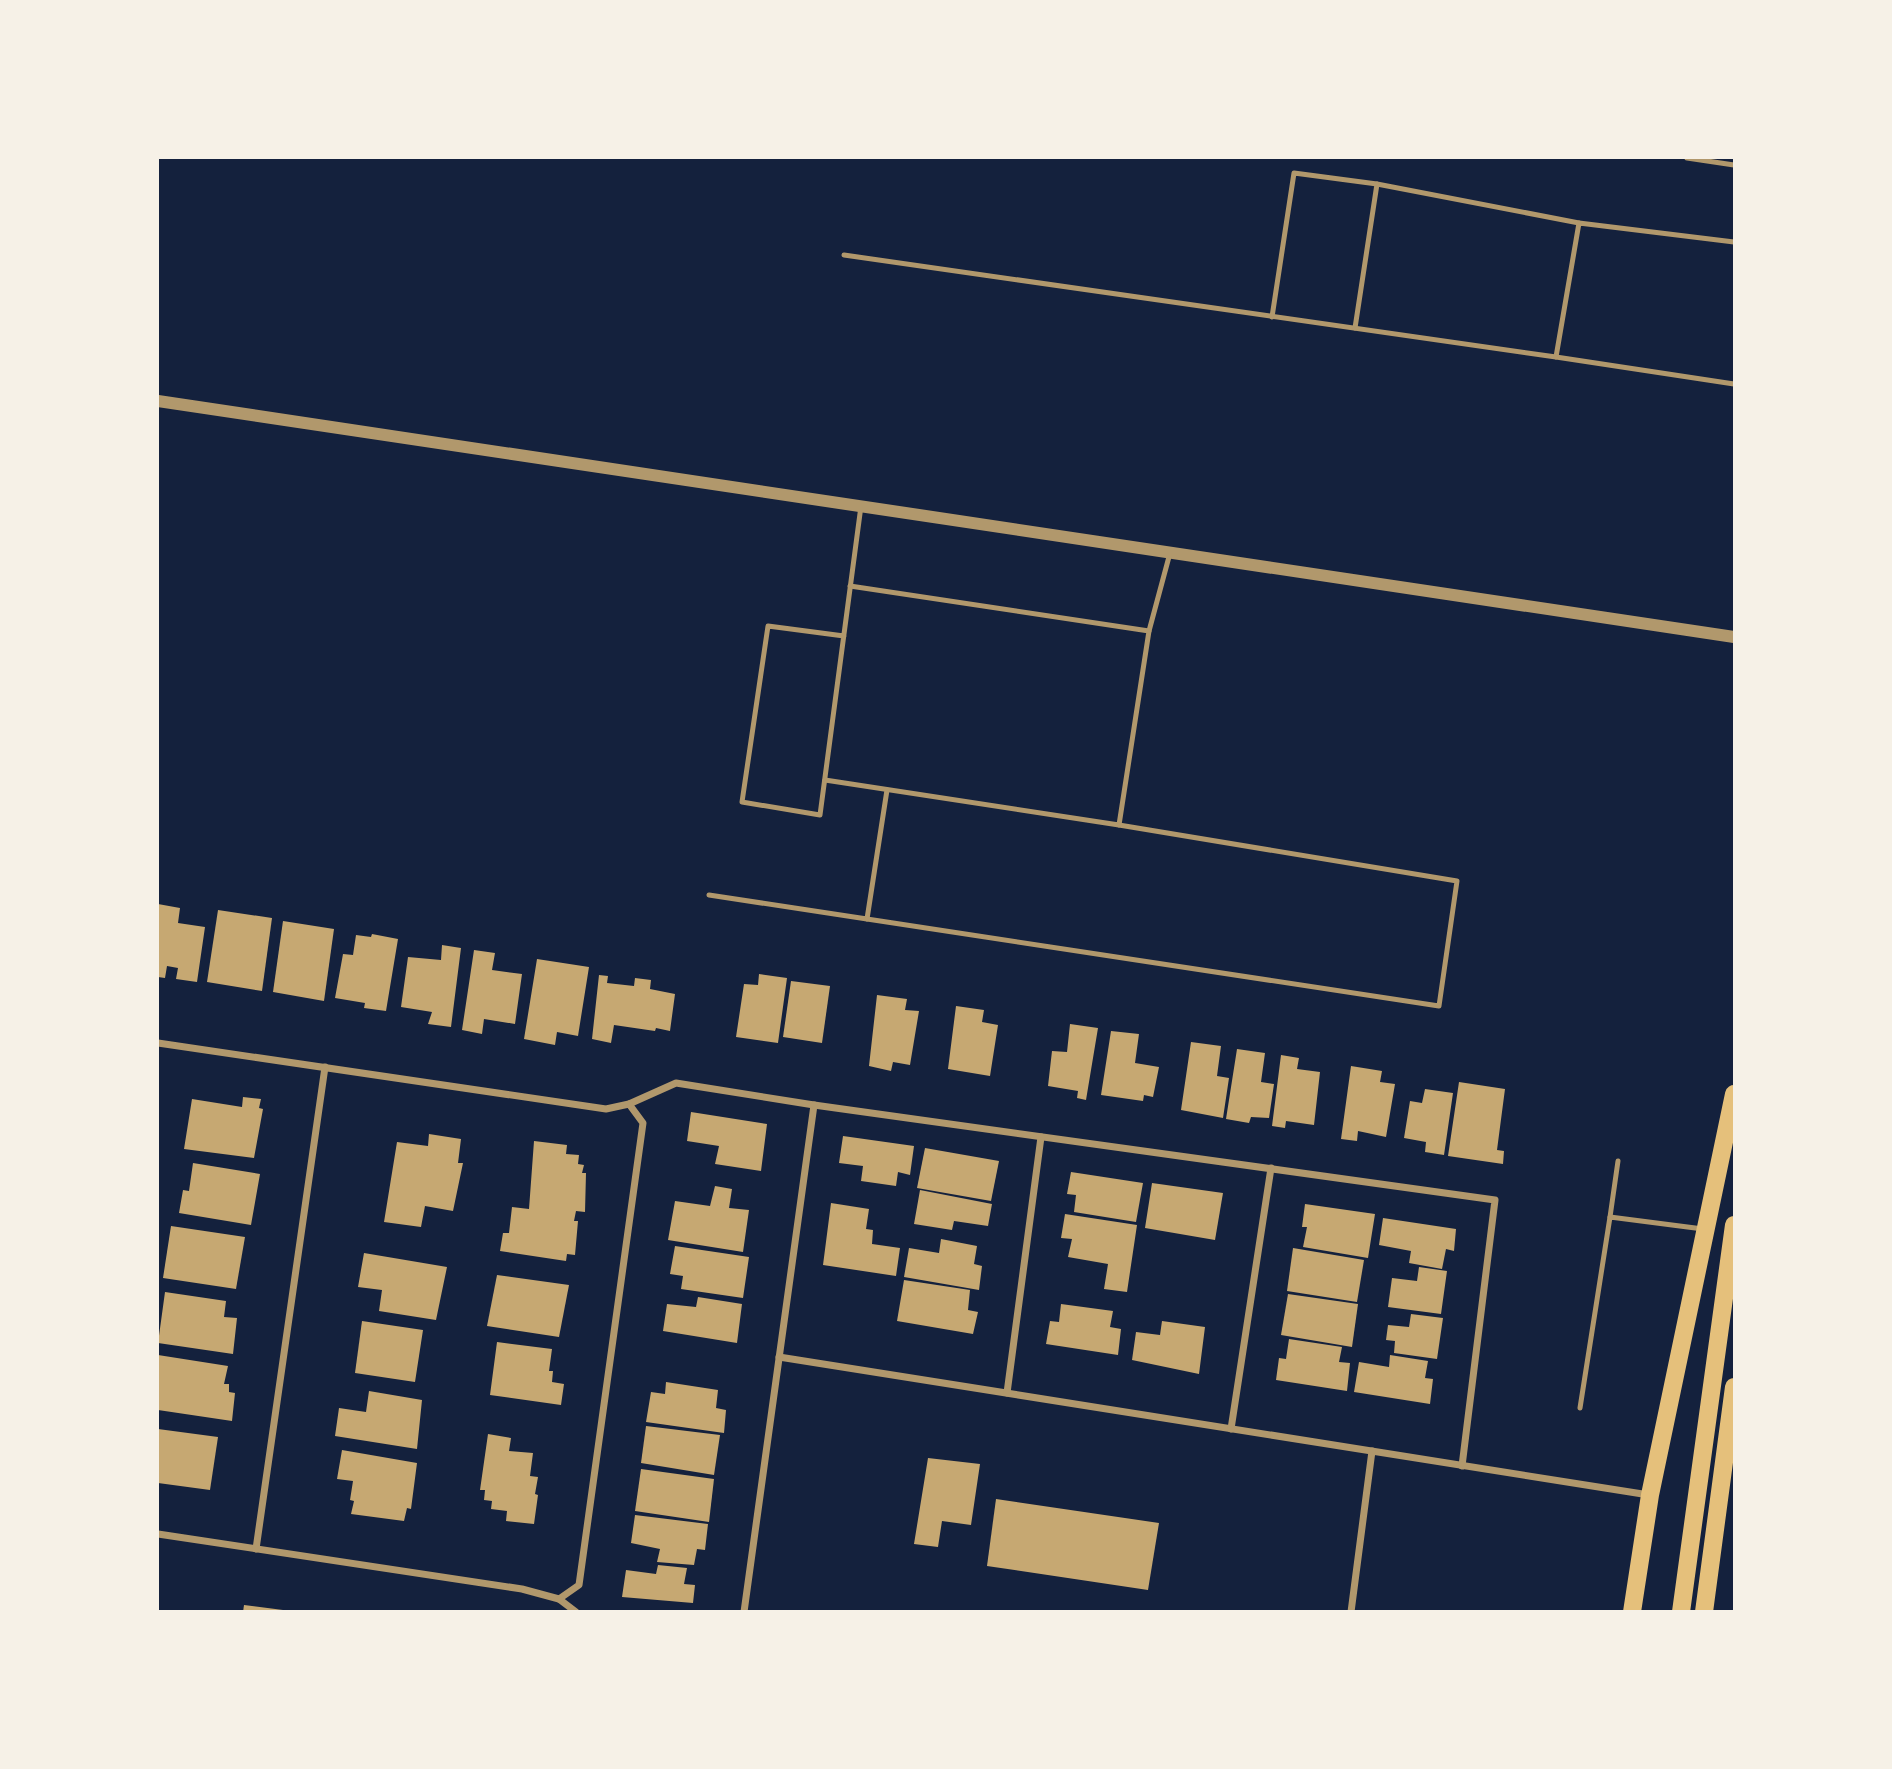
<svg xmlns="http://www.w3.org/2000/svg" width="1892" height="1769" viewBox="0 0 1892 1769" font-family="'Noto Sans',sans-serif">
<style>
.building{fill:#c6a872}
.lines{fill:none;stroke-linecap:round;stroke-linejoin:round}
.service{stroke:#b1986c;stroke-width:5}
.minor{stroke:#b1986c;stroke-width:7}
.tertiary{stroke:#b1986c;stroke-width:12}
.primary{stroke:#e5c07b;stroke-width:18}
</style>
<rect width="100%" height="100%" fill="#14213d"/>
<g class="building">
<path d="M 158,904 L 180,908 L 178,923 L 205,927 L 197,982 L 176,979 L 178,968 L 167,966 L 165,978 L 158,977 Z"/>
<path d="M 218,910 L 272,918 L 262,991 L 207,982 Z"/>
<path d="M 283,921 L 334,929 L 324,1001 L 273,992 Z"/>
<path d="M 372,934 L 398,939 L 386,1011 L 364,1008 L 365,1003 L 335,998 L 343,954 L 353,955 L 356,935 L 371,937 Z"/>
<path d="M 442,945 L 461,948 L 451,1027 L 428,1024 L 432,1012 L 401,1007 L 408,957 L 441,960 Z"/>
<path d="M 474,950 L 495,953 L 492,970 L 522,974 L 515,1024 L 484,1019 L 482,1034 L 462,1030 Z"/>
<path d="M 537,959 L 589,967 L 578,1036 L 557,1032 L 555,1045 L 524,1039 Z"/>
<path d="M 759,974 L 787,978 L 778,1043 L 736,1037 L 744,984 L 758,985 Z"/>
<path d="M 599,975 L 608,976 L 607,983 L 634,986 L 635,978 L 651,980 L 650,989 L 675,994 L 670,1031 L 656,1028 L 655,1031 L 614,1025 L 611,1043 L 592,1039 Z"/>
<path d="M 791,981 L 830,986 L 822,1043 L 783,1037 Z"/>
<path d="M 877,995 L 907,999 L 905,1010 L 919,1011 L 910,1065 L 893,1062 L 891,1071 L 869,1066 Z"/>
<path d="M 956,1006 L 984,1010 L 982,1022 L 998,1025 L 990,1076 L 948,1069 Z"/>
<path d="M 1070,1024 L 1098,1028 L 1086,1100 L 1077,1098 L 1078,1091 L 1048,1086 L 1052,1051 L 1067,1052 Z"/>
<path d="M 1111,1031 L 1139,1034 L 1135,1063 L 1159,1067 L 1153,1097 L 1144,1095 L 1143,1101 L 1101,1095 Z"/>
<path d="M 1191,1042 L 1221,1046 L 1217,1076 L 1229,1078 L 1223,1118 L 1181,1110 Z"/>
<path d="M 1237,1049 L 1265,1053 L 1261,1082 L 1274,1084 L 1269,1118 L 1251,1117 L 1249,1123 L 1226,1119 Z"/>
<path d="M 1281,1055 L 1299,1058 L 1297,1069 L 1320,1072 L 1314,1125 L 1286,1121 L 1285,1128 L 1272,1126 Z"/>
<path d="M 1351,1066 L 1382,1071 L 1380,1082 L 1395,1084 L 1386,1137 L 1358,1131 L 1357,1141 L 1341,1139 Z"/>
<path d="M 1459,1082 L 1505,1089 L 1497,1150 L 1504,1151 L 1503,1164 L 1448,1156 Z"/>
<path d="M 1425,1089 L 1453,1093 L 1444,1155 L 1425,1152 L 1426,1142 L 1404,1138 L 1410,1101 L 1422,1103 Z"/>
<path d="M 243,1097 L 261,1099 L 259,1108 L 263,1109 L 254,1158 L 184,1149 L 192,1099 L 242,1107 Z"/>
<path d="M 691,1112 L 767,1124 L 761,1171 L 715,1164 L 719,1146 L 687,1141 Z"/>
<path d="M 429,1134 L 461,1139 L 458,1163 L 463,1163 L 453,1211 L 425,1206 L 421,1227 L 384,1222 L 397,1142 L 428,1146 Z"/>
<path d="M 843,1136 L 914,1146 L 910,1175 L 898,1172 L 896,1186 L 861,1181 L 863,1166 L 839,1163 Z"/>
<path d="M 534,1141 L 567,1145 L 566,1154 L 579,1155 L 578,1164 L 584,1165 L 582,1173 L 586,1173 L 585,1212 L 576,1211 L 574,1221 L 578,1221 L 575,1255 L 567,1254 L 566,1261 L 500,1251 L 503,1233 L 509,1233 L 512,1207 L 529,1209 Z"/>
<path d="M 925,1148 L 999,1161 L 991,1201 L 917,1188 Z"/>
<path d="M 193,1163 L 260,1174 L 251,1225 L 179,1213 L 183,1190 L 189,1191 Z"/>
<path d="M 1071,1172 L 1143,1183 L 1136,1222 L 1074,1212 L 1076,1195 L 1067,1194 Z"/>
<path d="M 1152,1183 L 1223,1193 L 1215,1240 L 1145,1228 Z"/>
<path d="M 715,1186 L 732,1189 L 729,1208 L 749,1210 L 743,1252 L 668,1240 L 675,1201 L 710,1206 Z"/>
<path d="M 920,1190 L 992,1204 L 988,1226 L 954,1221 L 952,1230 L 914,1224 Z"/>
<path d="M 831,1203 L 869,1209 L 866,1229 L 873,1230 L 872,1244 L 900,1248 L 896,1276 L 823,1265 Z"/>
<path d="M 1305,1204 L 1375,1214 L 1368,1258 L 1303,1247 L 1307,1227 L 1302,1227 Z"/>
<path d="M 1065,1214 L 1137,1225 L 1127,1292 L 1104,1289 L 1108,1264 L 1068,1257 L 1072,1239 L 1061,1238 Z"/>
<path d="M 1383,1218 L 1456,1229 L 1454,1251 L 1446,1249 L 1442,1269 L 1409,1263 L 1411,1251 L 1379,1245 Z"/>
<path d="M 171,1226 L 245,1237 L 236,1289 L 163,1278 Z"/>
<path d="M 941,1239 L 977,1246 L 974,1264 L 982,1266 L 979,1290 L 904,1277 L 909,1248 L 939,1253 Z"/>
<path d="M 675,1246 L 749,1257 L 743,1298 L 681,1289 L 683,1276 L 670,1274 Z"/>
<path d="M 1293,1248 L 1364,1260 L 1357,1302 L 1287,1291 Z"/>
<path d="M 364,1253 L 447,1267 L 436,1320 L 379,1311 L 382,1290 L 358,1287 Z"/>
<path d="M 1419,1267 L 1447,1271 L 1441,1314 L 1388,1307 L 1392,1278 L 1417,1281 Z"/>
<path d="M 497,1275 L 569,1285 L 559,1337 L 487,1326 Z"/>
<path d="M 904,1280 L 970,1290 L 968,1310 L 978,1312 L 973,1334 L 897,1321 Z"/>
<path d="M 165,1292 L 226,1301 L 224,1317 L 237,1318 L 233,1354 L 158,1343 Z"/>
<path d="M 1288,1294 L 1358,1304 L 1352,1347 L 1281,1335 Z"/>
<path d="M 698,1297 L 742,1304 L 737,1343 L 663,1331 L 667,1304 L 696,1307 Z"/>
<path d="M 1061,1304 L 1113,1311 L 1110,1327 L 1121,1329 L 1118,1355 L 1046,1344 L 1050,1321 L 1059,1322 Z"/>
<path d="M 1411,1314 L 1443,1318 L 1437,1359 L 1394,1353 L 1395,1341 L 1386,1340 L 1388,1325 L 1409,1327 Z"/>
<path d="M 362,1321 L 423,1330 L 415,1382 L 355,1373 Z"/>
<path d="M 1162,1321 L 1205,1327 L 1199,1374 L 1132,1360 L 1136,1332 L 1160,1335 Z"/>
<path d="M 1289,1339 L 1342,1347 L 1339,1362 L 1350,1363 L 1347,1391 L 1276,1380 L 1279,1358 L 1286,1359 Z"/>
<path d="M 497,1342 L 552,1349 L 549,1371 L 553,1371 L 552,1382 L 564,1384 L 561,1405 L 490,1395 Z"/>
<path d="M 158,1355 L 228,1366 L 224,1384 L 229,1384 L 229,1392 L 235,1393 L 232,1421 L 158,1410 Z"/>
<path d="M 1390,1355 L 1428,1361 L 1425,1378 L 1433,1379 L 1430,1404 L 1354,1392 L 1359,1362 L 1389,1367 Z"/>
<path d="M 666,1382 L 718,1390 L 716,1408 L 726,1410 L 724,1433 L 646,1422 L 651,1392 L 665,1394 Z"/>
<path d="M 369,1391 L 422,1400 L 417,1449 L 335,1436 L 339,1408 L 366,1412 Z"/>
<path d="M 646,1426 L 720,1435 L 714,1475 L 641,1463 Z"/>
<path d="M 158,1429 L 218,1437 L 210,1490 L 158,1483 Z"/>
<path d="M 488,1434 L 511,1438 L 509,1451 L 533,1453 L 530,1476 L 538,1477 L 535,1494 L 538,1495 L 534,1524 L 506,1521 L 507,1511 L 491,1509 L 492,1501 L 484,1500 L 485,1490 L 480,1490 Z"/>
<path d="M 342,1450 L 417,1463 L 411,1509 L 407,1508 L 404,1521 L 351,1514 L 354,1501 L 350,1500 L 353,1481 L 337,1479 Z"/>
<path d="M 928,1458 L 980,1464 L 971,1525 L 942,1521 L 938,1547 L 914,1544 Z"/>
<path d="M 641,1469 L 714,1479 L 709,1522 L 635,1511 Z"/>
<path d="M 996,1499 L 1159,1523 L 1148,1590 L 987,1566 Z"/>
<path d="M 635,1515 L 708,1524 L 705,1550 L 697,1549 L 694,1565 L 657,1562 L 660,1549 L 631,1543 Z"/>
<path d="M 658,1565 L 687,1568 L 684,1584 L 695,1585 L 693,1603 L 622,1597 L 626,1570 L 656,1574 Z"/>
<path d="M 244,1605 L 283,1610 L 283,1612 L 243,1612 Z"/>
</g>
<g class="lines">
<g class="service">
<path d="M 1687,158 L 1734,165"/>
<path d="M 1377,184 L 1579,223"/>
<path d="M 1734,242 L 1579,223 L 1556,357 L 1734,384"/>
<path d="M 844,255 L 1556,357"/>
<path d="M 1272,317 L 1294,173 L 1377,184 L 1355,328"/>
<path d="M 1149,631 L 1170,553"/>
<path d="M 844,636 L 768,626 L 742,802 L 820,815 L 861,506"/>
<path d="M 825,780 L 1119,825 L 1149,631 L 850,586"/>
<path d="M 709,895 L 867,919 L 887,790"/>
<path d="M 867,919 L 1439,1006 L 1457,881 L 1119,825"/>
<path d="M 1610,1217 L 1618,1161"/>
<path d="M 1580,1408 L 1610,1217 L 1703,1229"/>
</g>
<g class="minor">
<path d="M 158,1043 L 606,1109 L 629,1104 L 676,1083 L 814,1105 L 1495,1200 L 1462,1466"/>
<path d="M 779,1357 L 1649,1495"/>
<path d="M 1007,1393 L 1041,1137"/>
<path d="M 1231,1429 L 1271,1168"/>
<path d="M 158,1534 L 522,1589 L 559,1599 L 576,1612"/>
<path d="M 256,1549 L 325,1067"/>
<path d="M 559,1599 L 579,1585 L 643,1123 L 629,1104"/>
<path d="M 744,1612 L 814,1105"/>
<path d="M 1351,1612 L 1372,1451"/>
</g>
<path class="tertiary" d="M 158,401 L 1734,637"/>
<g class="primary">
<path d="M 1632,1612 L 1650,1495 L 1734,1094"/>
<path d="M 1681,1612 L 1734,1225"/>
<path d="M 1704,1612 L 1734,1387"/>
</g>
</g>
<rect width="1892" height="1769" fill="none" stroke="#f6f1e7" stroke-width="318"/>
</svg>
